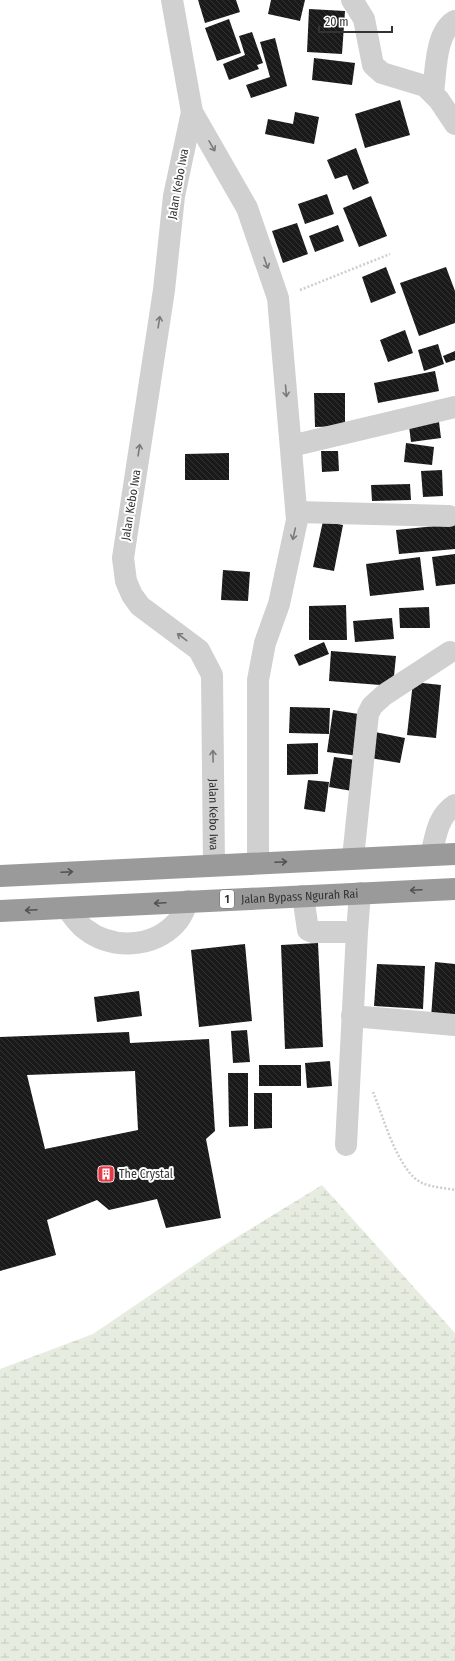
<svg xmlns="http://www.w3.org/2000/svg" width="455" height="1661" viewBox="0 0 455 1661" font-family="'Fira Sans Condensed',sans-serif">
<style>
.wetland{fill:url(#wetland-marsh)}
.building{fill:url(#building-back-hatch);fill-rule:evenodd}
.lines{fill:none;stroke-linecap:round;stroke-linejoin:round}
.path{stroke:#cdcdcd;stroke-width:2.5;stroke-dasharray:2 2;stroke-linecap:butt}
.minor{stroke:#d0d0d0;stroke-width:22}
.highway{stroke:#9a9a9a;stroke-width:22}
.oneway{stroke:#7a7a7a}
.oneway2{stroke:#525252}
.labels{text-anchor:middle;stroke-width:4;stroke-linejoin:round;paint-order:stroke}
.shield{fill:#fff;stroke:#707070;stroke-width:1}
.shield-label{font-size:11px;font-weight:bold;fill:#333}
.street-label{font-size:12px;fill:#333;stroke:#fff}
.poi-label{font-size:12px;fill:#333;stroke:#fff;text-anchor:start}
</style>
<defs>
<pattern id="wetland-marsh" width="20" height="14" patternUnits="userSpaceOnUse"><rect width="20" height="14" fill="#e6ecdf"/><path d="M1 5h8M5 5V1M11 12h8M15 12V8" fill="none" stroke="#c6cbc0"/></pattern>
<pattern id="building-back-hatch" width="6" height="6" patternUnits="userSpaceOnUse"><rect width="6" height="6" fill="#1a1a1a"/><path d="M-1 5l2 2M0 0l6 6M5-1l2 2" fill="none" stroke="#333"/></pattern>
</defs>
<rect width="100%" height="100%" fill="#fff"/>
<path class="wetland" d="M 322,1185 L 455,1333 L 455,1661 L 0,1661 L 0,1369 L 93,1334 L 221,1247 Z"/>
<g class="building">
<path d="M 198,0 L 236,0 L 240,12 L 205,23 Z"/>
<path d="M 271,0 L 305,0 L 300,21 L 268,14 Z"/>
<path d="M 309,9 L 345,11 L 342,54 L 307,52 Z"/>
<path d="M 229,19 L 241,53 L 217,61 L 205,28 Z"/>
<path d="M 252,32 L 263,63 L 257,65 L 259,69 L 229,80 L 223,64 L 245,55 L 239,36 Z"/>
<path d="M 275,38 L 287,86 L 251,98 L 246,85 L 270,77 L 260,42 Z"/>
<path d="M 314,58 L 355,63 L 352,85 L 312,80 Z"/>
<path d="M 400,100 L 410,135 L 365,148 L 355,114 Z"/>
<path d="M 295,112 L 319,117 L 314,144 L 265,134 L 268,119 L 293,124 Z"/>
<path d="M 356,148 L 369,183 L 353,190 L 347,175 L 335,179 L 327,160 Z"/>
<path d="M 327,194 L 334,214 L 305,224 L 298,204 Z"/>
<path d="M 371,196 L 387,236 L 359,247 L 343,208 Z"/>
<path d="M 297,223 L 308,254 L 283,263 L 272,231 Z"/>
<path d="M 338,225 L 344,241 L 315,252 L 309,236 Z"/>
<path d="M 386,267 L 396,293 L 371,303 L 362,277 Z"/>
<path d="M 446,267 L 455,291 L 455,323 L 419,336 L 400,283 Z"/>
<path d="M 405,330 L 413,353 L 388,362 L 380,340 Z"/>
<path d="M 438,344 L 444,364 L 424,371 L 418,350 Z"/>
<path d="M 455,351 L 455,360 L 446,363 L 443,356 Z"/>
<path d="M 435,371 L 439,391 L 378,403 L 374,383 Z"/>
<path d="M 314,393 L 345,393 L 345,426 L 315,427 Z"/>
<path d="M 439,422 L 441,438 L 411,442 L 409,426 Z"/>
<path d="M 406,443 L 434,447 L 432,465 L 404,462 Z"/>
<path d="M 321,451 L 338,451 L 339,471 L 322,472 Z"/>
<path d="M 229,453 L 229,480 L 185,480 L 185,454 Z"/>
<path d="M 442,470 L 443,496 L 423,497 L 421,471 Z"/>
<path d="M 410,484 L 411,500 L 372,501 L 371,485 Z"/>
<path d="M 323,521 L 343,525 L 334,571 L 313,567 Z"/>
<path d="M 455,524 L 455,549 L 399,554 L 396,530 Z"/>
<path d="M 455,554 L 455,584 L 436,586 L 432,557 Z"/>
<path d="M 420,557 L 424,590 L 370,596 L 366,564 Z"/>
<path d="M 223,570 L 250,572 L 248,601 L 221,600 Z"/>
<path d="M 346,605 L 347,640 L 309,640 L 309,606 Z"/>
<path d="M 429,607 L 430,628 L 400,628 L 399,608 Z"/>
<path d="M 392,618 L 394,639 L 355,642 L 353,621 Z"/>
<path d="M 324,642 L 329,654 L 299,666 L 294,655 Z"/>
<path d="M 331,651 L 396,656 L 393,686 L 329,681 Z"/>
<path d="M 413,682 L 441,685 L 436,738 L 407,735 Z"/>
<path d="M 290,707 L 330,708 L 329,734 L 289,733 Z"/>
<path d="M 333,710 L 365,715 L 359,756 L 327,752 Z"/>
<path d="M 375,732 L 405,738 L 400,763 L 370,758 Z"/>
<path d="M 318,743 L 318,774 L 287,775 L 287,744 Z"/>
<path d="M 334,757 L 356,760 L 352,791 L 329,787 Z"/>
<path d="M 308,780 L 329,782 L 325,812 L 304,809 Z"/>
<path d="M 318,943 L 323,1047 L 285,1049 L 281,945 Z"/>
<path d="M 245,944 L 252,1021 L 199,1027 L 191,950 Z"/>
<path d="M 435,962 L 455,964 L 455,1020 L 431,1018 Z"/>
<path d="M 377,964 L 425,966 L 423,1009 L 374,1006 Z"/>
<path d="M 139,991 L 142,1016 L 97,1022 L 94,997 Z"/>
<path d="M 247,1030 L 250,1062 L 233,1063 L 231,1031 Z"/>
<path d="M 129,1032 L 130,1043 L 209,1039 L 215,1131 L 206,1139 L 221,1218 L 166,1228 L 157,1199 L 109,1210 L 97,1200 L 47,1220 L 56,1255 L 0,1271 L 0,1037 ZM 135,1071 L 138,1130 L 45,1149 L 27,1075 Z"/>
<path d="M 330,1061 L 332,1086 L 307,1088 L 305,1063 Z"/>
<rect x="259" y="1065" width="42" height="21"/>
<path d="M 228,1073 L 248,1073 L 248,1126 L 229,1127 Z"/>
<path d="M 254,1093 L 272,1093 L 272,1128 L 254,1129 Z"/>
</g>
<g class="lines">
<g class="path">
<path d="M 300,290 L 390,254"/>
<path d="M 373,1092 C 383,1116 398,1172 422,1183 C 431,1187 445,1188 455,1190"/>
</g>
<g class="minor">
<path d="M 172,0 L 192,112 L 247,208 L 278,298 L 297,520 L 279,604 L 265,643 L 258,680 L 258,863"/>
<path d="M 352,0 L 364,19 L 373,65 L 382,73 L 425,86 L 439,100 L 455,124"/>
<path d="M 433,93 C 436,72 435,32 455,21"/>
<path id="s1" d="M 192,112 L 174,196 L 164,290 L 123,558 L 126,581 L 132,595 L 140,606 L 199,650 L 212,675 L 214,865"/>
<path d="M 291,446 L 455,407"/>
<path d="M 297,512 L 449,516"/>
<path d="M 431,855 C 436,836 437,817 455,805"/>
<path d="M 353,858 L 368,714 L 372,706 L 384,695 L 450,652"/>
<path d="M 303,896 L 308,930 L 312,932 L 344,932"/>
<path d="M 67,908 C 72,915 78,924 85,929 C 112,950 153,948 176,923 C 182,917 185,908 188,901"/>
<path d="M 352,1016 L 455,1025"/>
<path d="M 346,1145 L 357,932 L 360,893"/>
</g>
<g class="highway">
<path d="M 0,876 L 455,854"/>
<path id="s2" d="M 0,911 L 455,889"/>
</g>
</g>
<defs><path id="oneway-shaft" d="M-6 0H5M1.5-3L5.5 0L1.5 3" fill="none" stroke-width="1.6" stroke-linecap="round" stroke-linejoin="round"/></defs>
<g class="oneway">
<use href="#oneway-shaft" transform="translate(212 146) rotate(60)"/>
<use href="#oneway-shaft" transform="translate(266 263) rotate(71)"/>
<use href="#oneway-shaft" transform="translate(159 322) rotate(-81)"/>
<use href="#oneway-shaft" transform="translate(286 391) rotate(85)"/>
<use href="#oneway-shaft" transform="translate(139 450) rotate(-81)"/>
<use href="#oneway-shaft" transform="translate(294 534) rotate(103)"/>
<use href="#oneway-shaft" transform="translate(182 637) rotate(-143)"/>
<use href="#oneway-shaft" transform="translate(213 756) rotate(-91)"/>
</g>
<g class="oneway2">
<use href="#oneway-shaft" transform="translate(281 862) rotate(-3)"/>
<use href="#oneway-shaft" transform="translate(67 872) rotate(-3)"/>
<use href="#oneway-shaft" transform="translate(416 890) rotate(177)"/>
<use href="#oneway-shaft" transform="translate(160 903) rotate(177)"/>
<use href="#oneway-shaft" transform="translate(31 910) rotate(177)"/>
</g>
<defs>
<g id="building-square" transform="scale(0.9)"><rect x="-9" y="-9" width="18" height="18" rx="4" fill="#e63946" stroke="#fff"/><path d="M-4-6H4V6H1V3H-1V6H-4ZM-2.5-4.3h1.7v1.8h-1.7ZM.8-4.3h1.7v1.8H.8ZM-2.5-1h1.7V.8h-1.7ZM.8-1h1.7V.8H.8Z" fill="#fff"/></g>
</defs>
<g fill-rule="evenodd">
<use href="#building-square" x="106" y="1174"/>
</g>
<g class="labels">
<rect class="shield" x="220" y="890" width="14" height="18" rx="3"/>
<g class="shield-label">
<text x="227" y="903">1</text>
</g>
<g class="street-label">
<text transform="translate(178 184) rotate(-80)" y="4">Jalan Kebo Iwa</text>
<text transform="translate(131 505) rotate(-81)" y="4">Jalan Kebo Iwa</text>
<text dy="4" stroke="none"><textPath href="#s1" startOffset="745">Jalan Kebo Iwa</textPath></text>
<text dy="4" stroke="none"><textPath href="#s2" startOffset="300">Jalan Bypass Ngurah Rai</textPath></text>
</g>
<g class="poi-label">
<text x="119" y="1178">The Crystal</text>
</g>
</g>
<path d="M319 26v6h73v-6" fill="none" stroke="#333333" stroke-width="2"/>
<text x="325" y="26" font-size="12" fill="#333333" stroke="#ffffff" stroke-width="3" paint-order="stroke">20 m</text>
</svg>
